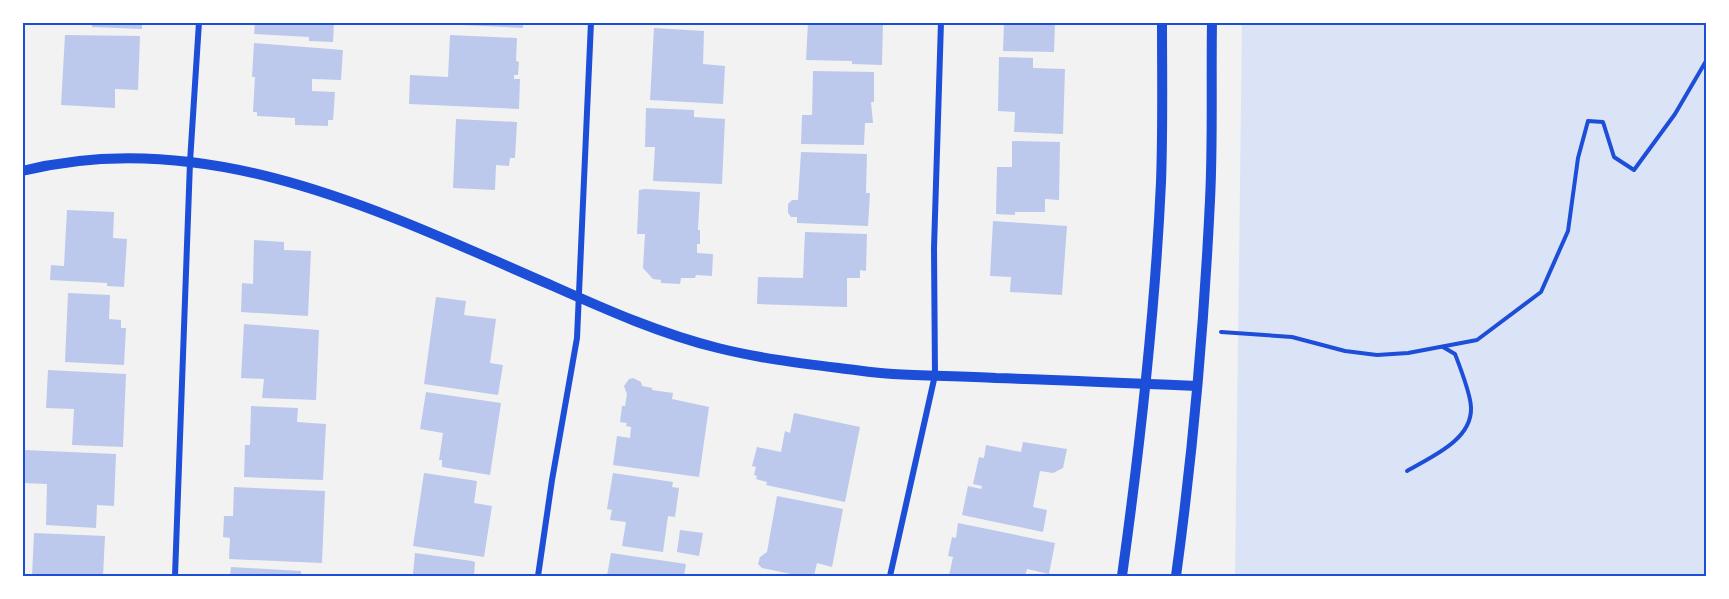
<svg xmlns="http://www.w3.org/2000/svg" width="1729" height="599" viewBox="0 0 1729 599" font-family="Overpass,sans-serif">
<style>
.green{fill:#dbe4f7}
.building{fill:#bdc9ec}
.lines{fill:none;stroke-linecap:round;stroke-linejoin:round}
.path{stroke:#1d4ed8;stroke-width:4}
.minor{stroke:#1d4ed8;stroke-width:6}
.tertiary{stroke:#1d4ed8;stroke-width:10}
.neatline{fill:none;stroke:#1d4ed8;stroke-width:2}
</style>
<rect width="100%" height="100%" fill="#f2f2f2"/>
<path class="green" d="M 1242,23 L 1706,23 L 1706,576 L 1235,576 Z"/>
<g class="building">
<path d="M 92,22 L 142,22 L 142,29 L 92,27 Z"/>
<path d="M 255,22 L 334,22 L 333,42 L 309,41 L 309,37 L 254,34 Z"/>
<path d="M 441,22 L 523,22 L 523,28 L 441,24 Z"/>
<path d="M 808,22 L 883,22 L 882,65 L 852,64 L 852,61 L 806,60 Z"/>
<path d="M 1004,22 L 1055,22 L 1054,52 L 1003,51 Z"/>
<path d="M 654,28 L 704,31 L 703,64 L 725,66 L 723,104 L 650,100 Z"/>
<path d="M 65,35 L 140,36 L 138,90 L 115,89 L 115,108 L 61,105 Z"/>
<path d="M 450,35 L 517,38 L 516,61 L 519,62 L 518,75 L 514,75 L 514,79 L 520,79 L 519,109 L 409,104 L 410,75 L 448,77 Z"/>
<path d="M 254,43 L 343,50 L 341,80 L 312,79 L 312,91 L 335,92 L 333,120 L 328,120 L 328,126 L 295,125 L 295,118 L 257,116 L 257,112 L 253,112 L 255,77 L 252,77 Z"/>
<path d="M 999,57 L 1033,58 L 1033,68 L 1065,69 L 1063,134 L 1014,132 L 1015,112 L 998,111 Z"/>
<path d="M 813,71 L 874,72 L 874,102 L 871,102 L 873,123 L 865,123 L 864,145 L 801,144 L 802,115 L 812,115 Z"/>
<path d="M 646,108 L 694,110 L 694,117 L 725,119 L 722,184 L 653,181 L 655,147 L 645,147 Z"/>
<path d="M 456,119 L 517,122 L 515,158 L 510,158 L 509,166 L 496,165 L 495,190 L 453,188 Z"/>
<path d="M 1012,141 L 1060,142 L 1059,200 L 1045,199 L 1045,212 L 1015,212 L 1015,215 L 996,214 L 997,167 L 1012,167 Z"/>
<path d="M 801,152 L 867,154 L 866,193 L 870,193 L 868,226 L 797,223 L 797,217 L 791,217 L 788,213 L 788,204 L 792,200 L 798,200 Z"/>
<path d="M 645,189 L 700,192 L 698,230 L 700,230 L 700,244 L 697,244 L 697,253 L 713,254 L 712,276 L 696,275 L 695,278 L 681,278 L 680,284 L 661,283 L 661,280 L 653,279 L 643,268 L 645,234 L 637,234 L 639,190 Z"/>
<path d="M 67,210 L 114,212 L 113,238 L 127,239 L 124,287 L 107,286 L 107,283 L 50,280 L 51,265 L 64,266 Z"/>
<path d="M 993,221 L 1067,226 L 1062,295 L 1010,292 L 1011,277 L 990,276 Z"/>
<path d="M 805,232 L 867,234 L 866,271 L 860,270 L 860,278 L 847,278 L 847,307 L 757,304 L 758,277 L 803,278 Z"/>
<path d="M 254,240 L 284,242 L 284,250 L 311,251 L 308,316 L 241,312 L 242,283 L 253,284 Z"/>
<path d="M 68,293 L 110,295 L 109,319 L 121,320 L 121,328 L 126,328 L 124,365 L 65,362 Z"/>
<path d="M 436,297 L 466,301 L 464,315 L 496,319 L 490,363 L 503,365 L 498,395 L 424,384 Z"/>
<path d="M 244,324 L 319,330 L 316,400 L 262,398 L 264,379 L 241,378 Z"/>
<path d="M 48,370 L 126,374 L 123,447 L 72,445 L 74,409 L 46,408 Z"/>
<path d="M 633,378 L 641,382 L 642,386 L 652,388 L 652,390 L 673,393 L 672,399 L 709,407 L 699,477 L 613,465 L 617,436 L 630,438 L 631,427 L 626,426 L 627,423 L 620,422 L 622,406 L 625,406 L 627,394 L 624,386 L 629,379 Z"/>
<path d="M 426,392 L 501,403 L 490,475 L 442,467 L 442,460 L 439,460 L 443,433 L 420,429 Z"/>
<path d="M 251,406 L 298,408 L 297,422 L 326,424 L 323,480 L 244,477 L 245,445 L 250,445 Z"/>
<path d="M 794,413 L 860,427 L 845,502 L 766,485 L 767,482 L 756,479 L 757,476 L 754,475 L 756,467 L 752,466 L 757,447 L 781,452 L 785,431 L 790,433 Z"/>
<path d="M 1023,442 L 1067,449 L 1063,468 L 1053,473 L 1040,471 L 1033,507 L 1047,510 L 1043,532 L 962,515 L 968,486 L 981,489 L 982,486 L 973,484 L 979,457 L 984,458 L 986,445 L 1021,452 Z"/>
<path d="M 24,450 L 116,454 L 114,506 L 97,505 L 96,528 L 46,525 L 47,484 L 23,483 Z"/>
<path d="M 424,473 L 477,481 L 474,503 L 492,506 L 484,557 L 413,546 Z"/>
<path d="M 613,473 L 673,482 L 672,487 L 679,488 L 675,517 L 668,516 L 663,552 L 622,546 L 626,522 L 610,520 L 612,510 L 607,509 Z"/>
<path d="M 234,487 L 325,491 L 322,563 L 229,559 L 230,538 L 223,537 L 224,516 L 233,516 Z"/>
<path d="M 777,496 L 843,509 L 832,567 L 817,563 L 814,576 L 801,576 L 762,568 L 758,564 L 760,557 L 767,552 Z"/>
<path d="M 958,523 L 1055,543 L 1049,574 L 1027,569 L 1025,576 L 949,576 L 953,557 L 948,556 L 952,537 L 956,538 Z"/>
<path d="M 680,530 L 703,533 L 699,556 L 677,552 Z"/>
<path d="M 34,533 L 105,536 L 103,576 L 32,576 Z"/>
<path d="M 415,553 L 472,561 L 475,562 L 474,576 L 427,576 L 413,574 Z"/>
<path d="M 611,553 L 686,564 L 684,576 L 607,576 Z"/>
<path d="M 231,567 L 301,571 L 301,576 L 230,576 Z"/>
</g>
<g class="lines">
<g class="path">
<path d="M 1221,332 L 1292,337 L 1345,351 L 1377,355 L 1408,353 L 1477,340 L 1541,292 L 1568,231 L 1578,158 L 1588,121 L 1603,122 L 1614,157 L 1634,170 L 1675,114 L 1706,61"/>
<path d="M 1407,471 C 1431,457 1472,440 1471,408 C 1471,395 1460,367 1455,354 L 1443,347"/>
</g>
<g class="minor">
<path d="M 175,576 L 190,162 L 199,22"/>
<path d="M 538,576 L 552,480 L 577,338 L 591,22"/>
<path d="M 890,576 L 935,375 L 934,248 L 941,22"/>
</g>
<g class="tertiary">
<path d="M 22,171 C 209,124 387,214 553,286 C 607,310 661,334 718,348 C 758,358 798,363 839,368 C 857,370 875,373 893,374 C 927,376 962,376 996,378 C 1063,380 1130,383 1197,386"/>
<path d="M 1122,576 C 1140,446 1155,314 1161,182 C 1163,129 1162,76 1162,22"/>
<path d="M 1176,576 C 1193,452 1204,326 1210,200 C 1213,141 1211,82 1212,22"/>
</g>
</g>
<rect width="1729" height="599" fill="none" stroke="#ffffff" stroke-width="48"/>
<rect x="24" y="24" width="1681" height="551" class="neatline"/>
</svg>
